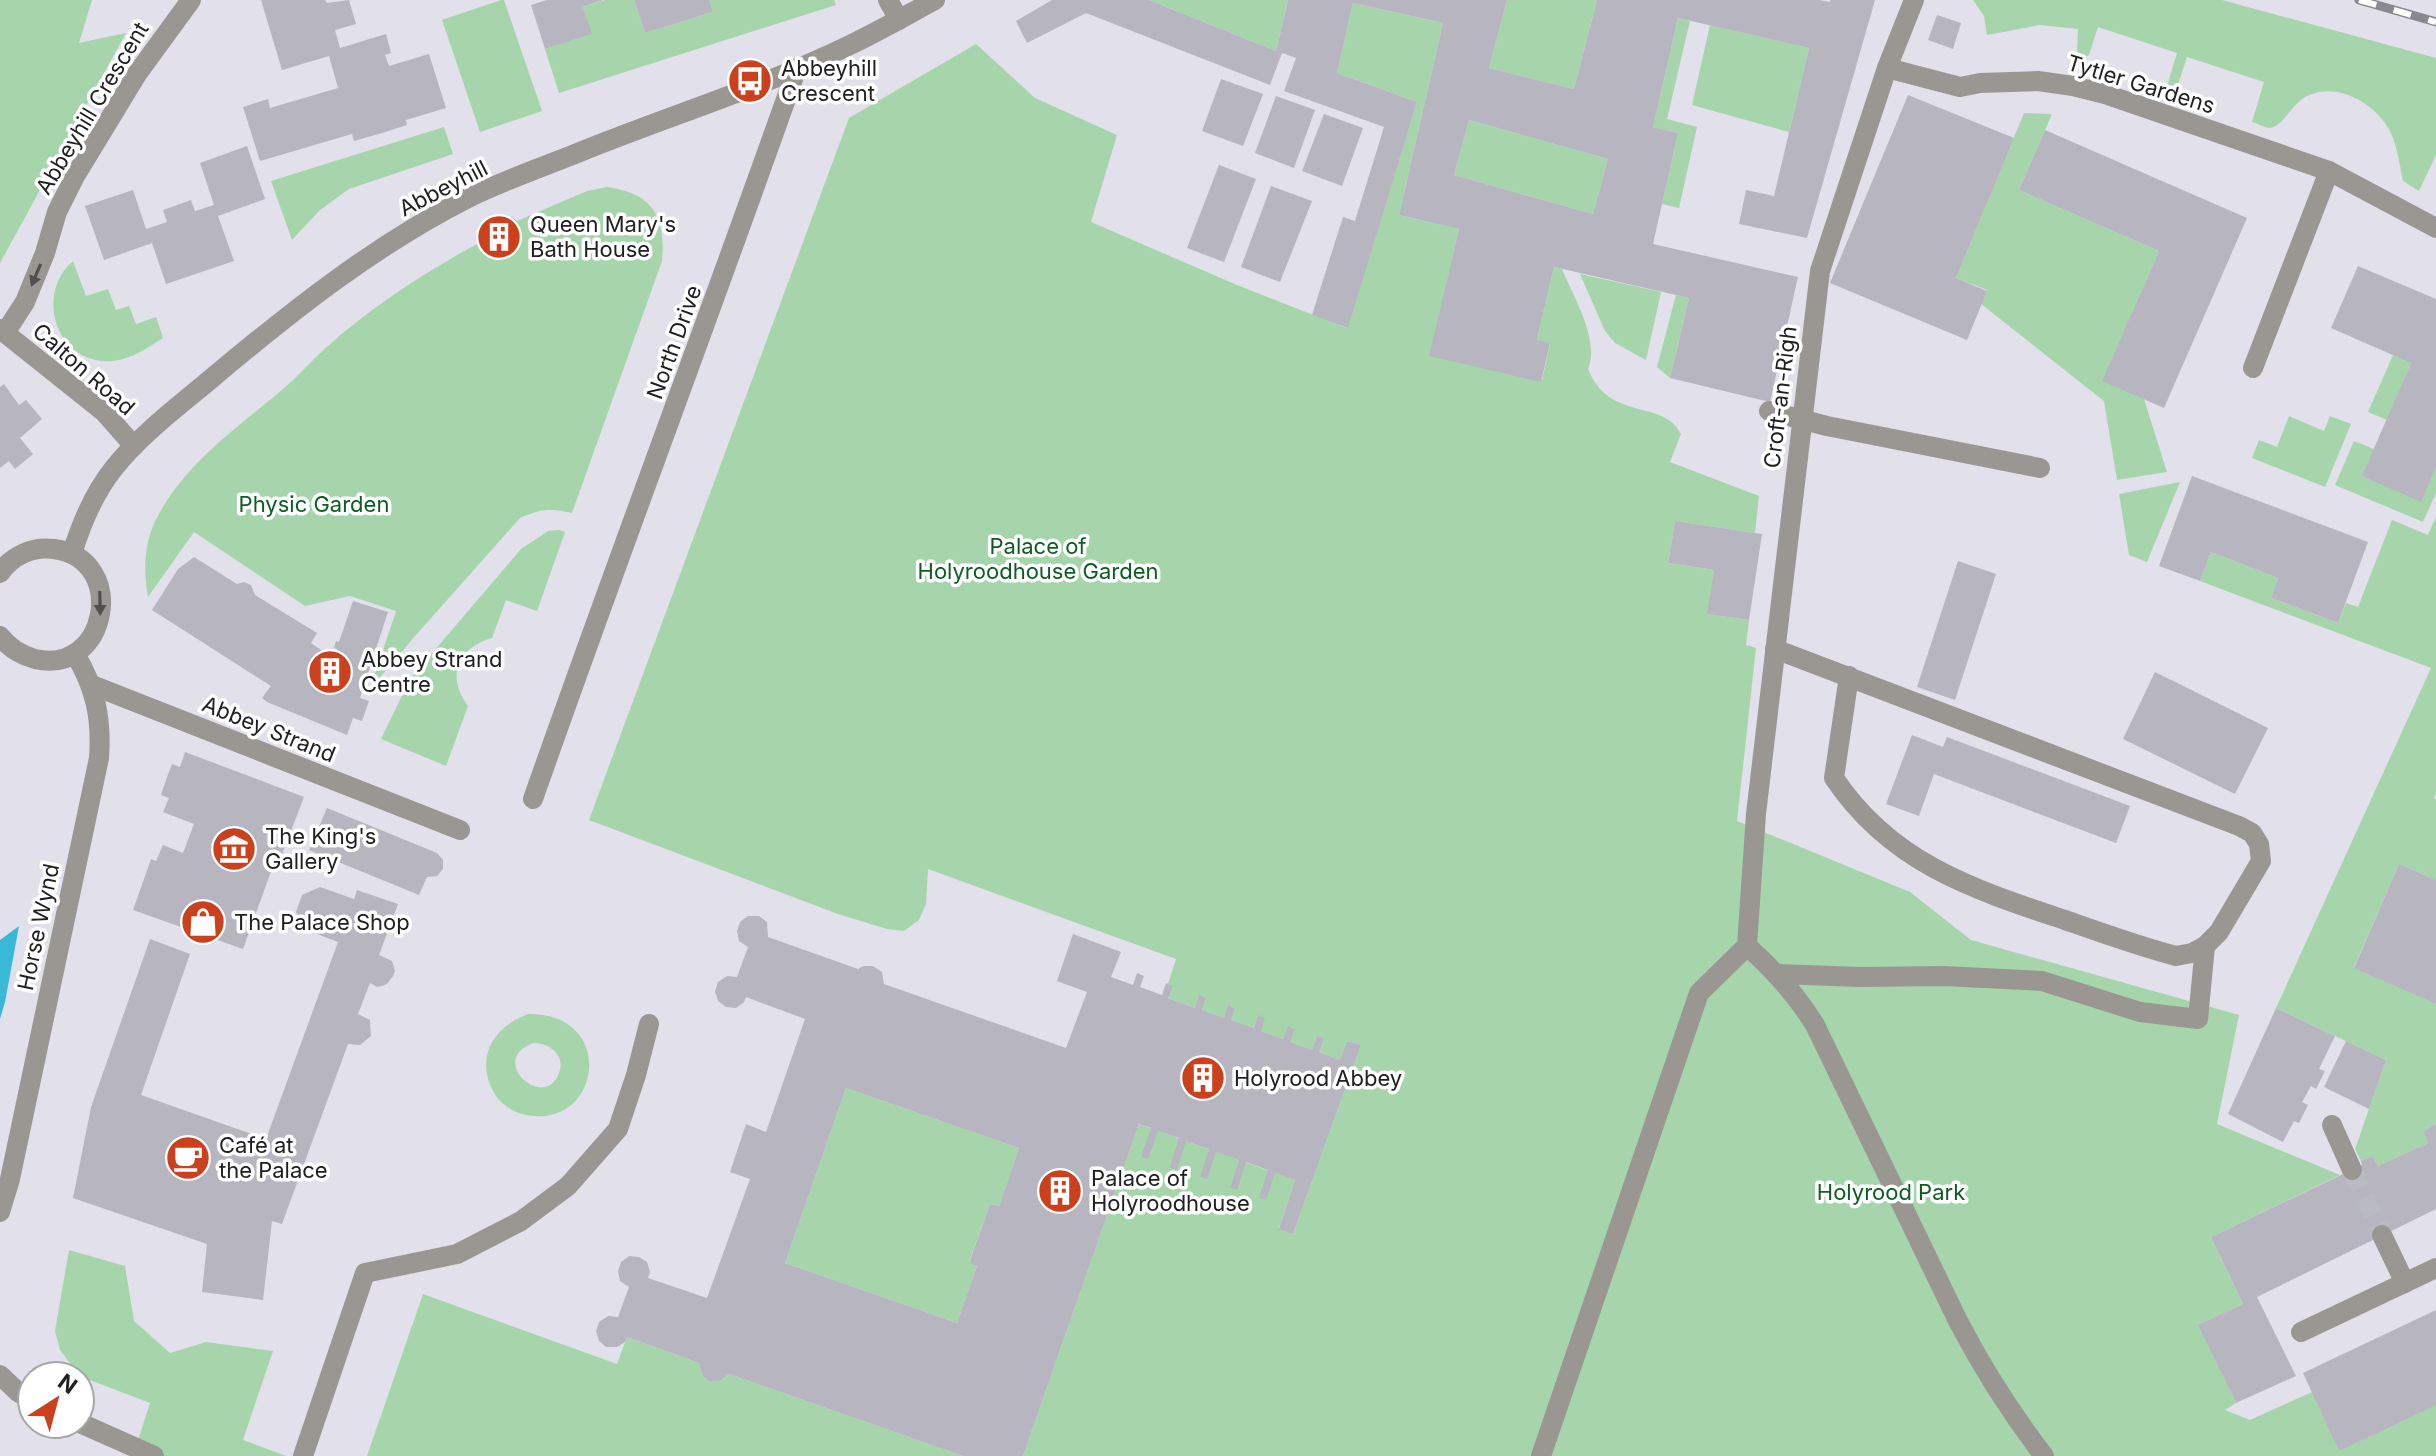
<svg xmlns="http://www.w3.org/2000/svg" width="2436" height="1456" viewBox="0 0 2436 1456" font-family="Inter,sans-serif">
<style>
.green{fill:#a7d5ab;fill-rule:evenodd}
.water{fill:#3ab9d7}
.building{fill:#b7b6c0;fill-rule:evenodd}
.lines{fill:none;stroke-linecap:round;stroke-linejoin:round}
.minor-tunnel{stroke:#babac3;stroke-width:20;stroke-dasharray:20 10;stroke-linecap:butt}
.minor{stroke:#9a9793;stroke-width:20}
.rail-casing{stroke:#898890;stroke-width:9}
.rail{stroke:#fff;stroke-width:6;stroke-dasharray:18;stroke-linecap:butt}
.oneway{fill:#515050}
.labels{text-anchor:middle;stroke-width:7;stroke-linejoin:round;paint-order:stroke}
.poi-label{font-size:22px;fill:#202023;stroke:#fff;text-anchor:start}
.street-label{font-size:22px;fill:#202023;stroke:#fff}
.park-label{font-size:22px;fill:#0e5d22;stroke:#fff}
</style>
<rect width="100%" height="100%" fill="#e1e0eb"/>
<g class="green">
<path d="M 0,0 L 92,0 L 79,43 L 126,33 L 0,263 Z"/>
<path d="M 501,0 L 504,0 L 542,111 L 480,132 L 442,20 Z"/>
<path d="M 605,0 L 634,0 L 645,33 L 713,12 L 709,0 L 834,0 L 836,5 L 559,93 L 545,49 L 591,34 L 583,7 Z"/>
<path d="M 1149,0 L 1288,0 L 1276,51 Z"/>
<path d="M 1507,0 L 1597,0 L 1574,89 L 1489,68 Z"/>
<path d="M 1973,0 L 2222,0 L 2436,58 L 2436,155 L 2419,191 L 2403,181 C 2400,167 2398,151 2393,138 C 2382,107 2339,80 2307,96 C 2293,102 2283,127 2270,128 C 2265,128 2256,123 2252,122 L 2264,82 L 2187,57 L 2174,96 L 2165,93 L 2177,53 L 2098,27 L 2089,55 L 2084,58 L 2078,55 L 2077,52 L 2078,29 L 2040,25 L 1987,35 L 1984,16 Z"/>
<path d="M 1353,3 L 1443,23 L 1399,215 L 1459,229 L 1430,355 L 1542,380 L 1550,344 L 1537,340 L 1554,267 L 1562,269 C 1574,298 1600,340 1588,369 C 1610,423 1663,398 1681,434 L 1670,462 L 1759,496 L 1755,533 L 1675,521 L 1668,563 L 1714,570 L 1708,614 L 1749,620 L 1746,645 L 1756,648 L 1737,821 L 1910,892 L 1971,940 L 2239,1015 L 2217,1124 L 2340,1175 L 2211,1237 L 2243,1304 L 2199,1325 L 2236,1403 L 2225,1410 L 2250,1420 L 2312,1392 L 2436,1405 L 2436,1456 L 1023,1456 L 1139,1124 L 1295,1180 L 1279,1228 L 1293,1234 L 1361,1045 L 1347,1041 L 1340,1060 L 1319,1052 L 1323,1038 L 1317,1036 L 1312,1050 L 1290,1042 L 1294,1028 L 1288,1027 L 1283,1039 L 1261,1031 L 1264,1018 L 1258,1016 L 1254,1028 L 1231,1020 L 1234,1007 L 1228,1006 L 1224,1018 L 1202,1010 L 1206,998 L 1199,996 L 1195,1008 L 1168,998 L 1172,986 L 1168,984 L 1176,959 L 928,869 L 926,904 L 919,920 L 904,931 L 887,929 L 838,914 L 589,820 L 849,118 L 976,44 L 1035,98 L 1117,135 L 1091,222 L 1237,285 L 1347,328 L 1417,102 L 1337,73 Z"/>
<path d="M 1678,18 L 1690,21 L 1667,119 L 1697,127 L 1679,208 L 1662,204 L 1678,133 L 1653,127 Z"/>
<path d="M 1710,25 L 1809,48 L 1789,132 L 1692,105 Z"/>
<path d="M 2024,113 L 2052,114 L 2019,190 L 2159,251 L 2103,380 L 2144,399 L 2167,472 L 2117,480 L 2104,401 L 1981,304 L 1987,290 L 1956,278 Z"/>
<path d="M 1469,120 L 1608,159 L 1593,214 L 1454,175 Z"/>
<path d="M 444,127 L 453,154 L 349,189 L 320,210 L 292,240 L 271,181 Z"/>
<path d="M 607,187 C 653,193 666,217 662,261 L 572,513 C 552,508 539,509 520,518 L 416,635 L 370,689 L 396,611 L 350,596 L 305,606 L 194,532 L 148,597 C 143,569 144,539 159,514 C 190,457 245,423 292,381 C 304,370 315,357 327,347 C 373,305 429,270 484,240 L 488,252 L 497,256 L 518,251 L 514,234 L 518,227 L 517,221 L 587,191 Z"/>
<path d="M 73,261 L 86,296 L 108,289 L 116,310 L 129,306 L 136,324 L 156,317 L 163,338 C 147,348 132,359 113,361 C 58,366 33,296 73,261 Z"/>
<path d="M 1580,274 L 1661,292 L 1646,360 L 1615,343 L 1605,331 Z"/>
<path d="M 1676,295 L 1689,298 L 1670,378 L 1657,367 Z"/>
<path d="M 2393,355 L 2411,363 L 2387,420 L 2368,412 Z"/>
<path d="M 2289,416 L 2324,431 L 2330,416 L 2351,424 L 2325,487 L 2252,458 L 2259,440 L 2277,447 Z"/>
<path d="M 2354,441 L 2374,449 L 2421,501 L 2436,467 L 2436,493 L 2423,522 L 2335,485 Z"/>
<path d="M 2180,482 L 2147,562 L 2129,555 L 2119,494 Z"/>
<path d="M 2436,517 L 2436,793 L 2434,798 L 2436,800 L 2436,880 L 2399,864 L 2354,967 L 2436,1004 L 2436,1124 L 2423,1131 L 2428,1143 L 2378,1166 L 2373,1156 L 2361,1161 L 2355,1149 L 2386,1060 L 2276,1008 L 2431,668 L 2200,581 L 2211,552 L 2278,578 L 2271,598 L 2338,623 L 2346,603 L 2358,607 L 2392,520 L 2428,535 Z"/>
<path d="M 559,530 L 565,532 L 537,611 L 506,600 L 492,638 C 457,648 446,677 468,706 L 446,766 L 381,739 L 410,679 L 521,549 L 548,531 Z"/>
<path d="M 528,1014 C 618,1013 601,1129 527,1115 C 513,1113 499,1103 493,1091 C 475,1056 494,1027 528,1014 ZM 534,1043 C 549,1043 564,1054 560,1070 C 548,1115 484,1060 534,1043 Z"/>
<path d="M 846,1088 L 1019,1148 L 999,1206 L 990,1204 L 969,1262 L 977,1266 L 957,1323 L 785,1263 Z"/>
<path d="M 69,1250 L 125,1266 L 134,1321 L 170,1353 L 206,1342 L 273,1351 L 243,1440 L 286,1456 L 133,1456 L 150,1403 L 90,1380 L 72,1366 L 60,1350 L 55,1331 Z"/>
<path d="M 423,1294 L 617,1364 L 627,1337 L 699,1363 L 702,1375 L 710,1380 L 720,1381 L 729,1374 L 963,1456 L 367,1456 Z"/>
</g>
<path class="water" d="M 19,926 L 5,1002 L 0,1019 L 0,940 Z"/>
<g class="building">
<path d="M 261,0 L 325,0 L 327,3 L 349,0 L 356,24 L 335,30 L 340,48 L 386,34 L 391,53 L 385,55 L 389,66 L 429,54 L 446,108 L 406,120 L 407,125 L 382,133 L 354,141 L 352,134 L 260,161 L 243,107 L 268,99 L 270,108 L 338,88 L 329,56 L 282,70 Z"/>
<path d="M 547,0 L 603,0 L 583,7 L 592,34 L 545,49 L 531,5 Z"/>
<path d="M 634,0 L 709,0 L 713,12 L 645,33 Z"/>
<path d="M 1052,0 L 1149,0 L 1276,51 L 1288,0 L 1507,0 L 1489,68 L 1574,89 L 1597,0 L 1819,0 L 1830,2 L 1830,0 L 1875,0 L 1807,238 L 1739,224 L 1746,190 L 1774,196 L 1809,48 L 1678,18 L 1653,127 L 1678,133 L 1653,244 L 1798,277 L 1770,402 L 1670,378 L 1689,298 L 1554,267 L 1537,340 L 1550,343 L 1541,382 L 1429,356 L 1459,229 L 1399,215 L 1443,23 L 1353,3 L 1337,73 L 1417,102 L 1348,328 L 1312,315 L 1343,217 L 1355,221 L 1384,127 L 1284,91 L 1296,58 L 1282,53 L 1270,85 L 1086,13 L 1027,43 L 1016,21 ZM 1469,120 L 1608,159 L 1593,214 L 1454,175 Z"/>
<path d="M 1937,15 L 1961,23 L 1953,49 L 1928,40 Z"/>
<path d="M 1221,79 L 1263,94 L 1243,146 L 1202,131 Z"/>
<path d="M 1908,95 L 2014,138 L 1956,278 L 1987,291 L 1967,340 L 1830,283 Z"/>
<path d="M 1276,96 L 1315,110 L 1294,168 L 1255,153 Z"/>
<path d="M 1324,114 L 1363,128 L 1342,186 L 1302,171 Z"/>
<path d="M 2045,130 L 2247,218 L 2164,408 L 2102,381 L 2159,251 L 2019,190 Z"/>
<path d="M 247,146 L 265,199 L 218,216 L 234,261 L 166,284 L 152,243 L 104,260 L 85,206 L 133,190 L 146,229 L 167,222 L 163,210 L 191,200 L 195,211 L 214,205 L 200,163 Z"/>
<path d="M 1219,165 L 1256,179 L 1224,262 L 1187,248 Z"/>
<path d="M 1271,186 L 1312,201 L 1280,282 L 1241,267 Z"/>
<path d="M 512,217 L 517,221 L 518,224 L 514,234 L 518,251 L 497,256 L 488,252 L 482,234 L 486,232 L 484,229 Z"/>
<path d="M 2358,266 L 2436,299 L 2436,467 L 2421,502 L 2362,476 L 2411,363 L 2331,328 Z"/>
<path d="M 4,384 L 19,405 L 26,400 L 42,419 L 20,438 L 33,454 L 15,469 L 9,461 L 0,468 L 0,387 Z"/>
<path d="M 2192,476 L 2368,542 L 2338,623 L 2271,598 L 2278,578 L 2211,552 L 2200,581 L 2159,566 Z"/>
<path d="M 1675,521 L 1762,534 L 1749,620 L 1707,614 L 1714,570 L 1668,563 Z"/>
<path d="M 194,557 L 237,584 L 244,582 L 251,585 L 255,595 L 317,633 L 311,643 L 334,659 L 337,649 L 334,648 L 336,641 L 339,642 L 353,601 L 388,612 L 360,698 L 369,701 L 362,721 L 353,718 L 347,735 L 267,702 L 262,698 L 271,686 L 152,610 L 178,569 Z"/>
<path d="M 1958,561 L 1996,574 L 1955,700 L 1917,687 Z"/>
<path d="M 2155,672 L 2268,728 L 2235,794 L 2123,739 Z"/>
<path d="M 1912,735 L 1943,747 L 1947,737 L 2130,806 L 2116,843 L 1934,774 L 1919,816 L 1886,804 Z"/>
<path d="M 185,752 L 304,797 L 281,857 L 277,855 L 243,949 L 133,910 L 151,859 L 156,861 L 163,845 L 183,853 L 194,824 L 163,812 L 169,798 L 161,795 L 166,780 L 172,764 L 180,767 Z"/>
<path d="M 327,808 L 437,853 L 443,860 L 443,869 L 437,876 L 427,877 L 419,895 L 309,850 Z"/>
<path d="M 2399,864 L 2436,880 L 2436,1004 L 2354,968 Z"/>
<path d="M 320,887 L 354,899 L 357,890 L 398,904 L 379,955 L 392,961 L 395,971 L 393,976 L 387,984 L 382,986 L 377,987 L 370,983 L 358,1014 L 370,1020 L 371,1036 L 360,1045 L 348,1044 L 282,1224 L 272,1221 L 263,1300 L 202,1292 L 207,1244 L 73,1198 L 91,1107 L 150,939 L 190,954 L 141,1095 L 266,1139 L 338,942 L 304,929 L 296,912 L 302,895 Z"/>
<path d="M 748,916 L 759,916 L 767,922 L 768,937 L 858,969 L 863,966 L 873,966 L 882,972 L 884,984 L 1066,1048 L 1087,992 L 1057,981 L 1073,934 L 1121,952 L 1111,977 L 1133,985 L 1137,973 L 1144,976 L 1140,987 L 1162,995 L 1166,983 L 1173,986 L 1168,998 L 1195,1008 L 1199,995 L 1206,998 L 1202,1010 L 1224,1018 L 1228,1005 L 1235,1008 L 1231,1020 L 1254,1028 L 1258,1015 L 1265,1018 L 1261,1031 L 1283,1039 L 1288,1026 L 1295,1029 L 1290,1042 L 1312,1050 L 1317,1036 L 1324,1038 L 1319,1052 L 1340,1060 L 1347,1041 L 1361,1045 L 1293,1234 L 1279,1229 L 1295,1180 L 1275,1173 L 1266,1200 L 1259,1198 L 1268,1170 L 1246,1162 L 1237,1190 L 1230,1188 L 1239,1160 L 1216,1152 L 1207,1179 L 1200,1177 L 1209,1149 L 1186,1141 L 1177,1170 L 1170,1167 L 1179,1138 L 1158,1131 L 1148,1159 L 1141,1157 L 1151,1128 L 1139,1124 L 1023,1456 L 963,1456 L 729,1374 L 720,1381 L 709,1381 L 702,1375 L 699,1363 L 627,1337 L 625,1342 L 617,1347 L 606,1347 L 599,1341 L 596,1331 L 599,1322 L 608,1316 L 618,1317 L 629,1287 L 620,1281 L 618,1271 L 621,1262 L 629,1256 L 639,1257 L 647,1262 L 650,1272 L 648,1278 L 707,1298 L 750,1179 L 730,1172 L 746,1124 L 766,1132 L 805,1019 L 746,997 L 744,1002 L 736,1008 L 726,1007 L 718,1001 L 715,991 L 718,982 L 727,976 L 737,977 L 748,947 L 739,941 L 737,931 L 740,922 ZM 846,1088 L 1019,1148 L 999,1206 L 990,1204 L 969,1263 L 977,1266 L 957,1323 L 785,1263 Z"/>
<path d="M 2276,1008 L 2335,1036 L 2319,1069 L 2325,1071 L 2316,1089 L 2311,1086 L 2302,1102 L 2308,1105 L 2299,1123 L 2294,1121 L 2283,1142 L 2228,1114 Z"/>
<path d="M 2346,1041 L 2386,1060 L 2369,1109 L 2324,1087 Z"/>
<path d="M 2436,1124 L 2436,1209 L 2257,1297 L 2296,1376 L 2236,1403 L 2198,1325 L 2243,1304 L 2211,1237 L 2362,1165 L 2361,1161 L 2373,1156 L 2378,1166 L 2428,1143 L 2423,1131 Z"/>
<path d="M 2436,1310 L 2436,1405 L 2339,1451 L 2303,1373 Z"/>
</g>
<g class="lines">
<path class="minor-tunnel" d="M 2352,1170 L 2382,1235"/>
<g class="minor">
<path d="M 888,0 L 899,20"/>
<path d="M 1887,68 L 1960,87 L 1980,83 L 2038,81 L 2073,86 L 2105,94 L 2329,171 L 2436,228"/>
<path d="M 0,329 L 104,412 L 134,446"/>
<path d="M 5,333 L 25,302 L 45,253 L 57,212 L 75,176 L 137,74 L 191,0"/>
<path d="M 2253,368 L 2329,171"/>
<path d="M 1769,411 L 1827,426 L 2040,468"/>
<path d="M 72,554 C 81,524 94,493 114,468 C 141,434 179,406 212,378 C 292,311 375,245 468,198 C 504,180 543,167 580,152 C 669,116 763,87 850,45 C 879,31 907,15 935,0"/>
<path d="M 0,573 C 12,556 32,546 54,549 C 129,559 108,676 35,659 C 21,655 9,648 0,636"/>
<path d="M 1775,649 L 2239,826 L 2252,833 L 2259,844 L 2261,861 L 2219,932 L 2205,946 L 2192,953 L 2176,956 C 2138,946 2102,933 2065,920 C 1972,889 1891,863 1834,778 L 1849,676"/>
<path d="M 92,685 L 460,830"/>
<path d="M 533,799 C 619,554 711,312 797,68"/>
<path d="M 1747,946 C 1774,970 1796,994 1815,1025 L 1958,1321 C 1983,1369 2011,1413 2044,1456"/>
<path d="M 1778,974 L 1860,977 L 1944,976 L 2042,981 L 2140,1012 L 2198,1019 L 2205,946"/>
<path d="M 2332,1125 L 2352,1170"/>
<path d="M 0,1212 L 10,1179 L 99,758 C 102,718 95,687 75,654"/>
<path d="M 2382,1235 L 2405,1283"/>
<path d="M 2301,1332 L 2436,1268"/>
<path d="M 0,1375 L 18,1392 L 32,1400"/>
<path d="M 80,1423 L 154,1456"/>
<path d="M 303,1456 L 365,1273 L 457,1254 L 521,1221 L 568,1186 L 618,1129 L 636,1075 L 649,1024"/>
<path d="M 1541,1456 L 1699,993 L 1747,946 L 1756,814 L 1820,271 L 1887,68 L 1914,0"/>
</g>
<g class="rail-casing">
<path id="rail" d="M 2359,0 L 2436,22"/>
</g>
<use href="#rail" class="rail"/>
</g>
<defs><path id="oneway-solid" d="M-6-.8H1V-3.2L6.5 0L1 3.2V.8H-6Z" transform="scale(2)"/></defs>
<g class="oneway">
<use href="#oneway-solid" transform="translate(36 275) rotate(113)"/>
<use href="#oneway-solid" transform="translate(100 603) rotate(89)"/>
</g>
<defs>
<g id="bus-disc" transform="scale(2.3)"><circle r="9.5" fill="#cb411e" stroke="#fff"/><path d="M-5-6H5V4H4V6H2V4H-2V6H-4V4H-5ZM-3.5-4V0h7V-4ZM-3.5 1.2v1.5H-2V1.2ZM2 1.2v1.5H3.5V1.2Z" fill="#fff"/></g>
<g id="building-disc" transform="scale(2.3)"><circle r="9.5" fill="#cb411e" stroke="#fff"/><path d="M-4-6H4V6H1V3H-1V6H-4ZM-2.5-4.3h1.7v1.8h-1.7ZM.8-4.3h1.7v1.8H.8ZM-2.5-1h1.7V.8h-1.7ZM.8-1h1.7V.8H.8Z" fill="#fff"/></g>
<g id="museum-disc" transform="scale(2.3)"><circle r="9.5" fill="#cb411e" stroke="#fff"/><path d="M0-6L6-3V-2H-6V-3ZM-5-1h2V3h-2ZM-1-1h2V3h-2ZM3-1h2V3H3ZM-6 4H6V6H-6Z" fill="#fff"/></g>
<g id="shop-disc" transform="scale(2.3)"><circle r="9.5" fill="#cb411e" stroke="#fff"/><path d="M-5-2.5h2.3a2.7 3.5 0 0 1 5.4 0H5L5.5 6h-11ZM-1.5-2.5h3a1.5 2.3 0 0 0-3 0Z" fill="#fff"/></g>
<g id="cafe-disc" transform="scale(2.3)"><circle r="9.5" fill="#cb411e" stroke="#fff"/><path d="M-5.5-4.5H6V0H3Q3 3.5 0 3.5H-2.5Q-5.5 3.5-5.5 0ZM3-3.2v2h1.7v-2ZM-6 4.5H4V6H-6Z" fill="#fff"/></g>
</defs>
<g fill-rule="evenodd">
<use href="#bus-disc" x="750" y="81"/>
<use href="#building-disc" x="499" y="237"/>
<use href="#building-disc" x="330" y="672"/>
<use href="#museum-disc" x="234" y="849"/>
<use href="#shop-disc" x="203" y="922"/>
<use href="#building-disc" x="1203" y="1078"/>
<use href="#cafe-disc" x="188" y="1158"/>
<use href="#building-disc" x="1060" y="1191"/>
</g>
<g class="labels">
<g class="poi-label">
<text x="781" y="76">Abbeyhill<tspan x="781" dy="25">Crescent</tspan></text>
<text x="530" y="232">Queen Mary's<tspan x="530" dy="25">Bath House</tspan></text>
<text x="361" y="667">Abbey Strand<tspan x="361" dy="25">Centre</tspan></text>
<text x="265" y="844">The King's<tspan x="265" dy="25">Gallery</tspan></text>
<text x="234" y="930">The Palace Shop</text>
<text x="1234" y="1086">Holyrood Abbey</text>
<text x="219" y="1153">Café at<tspan x="219" dy="25">the Palace</tspan></text>
<text x="1091" y="1186">Palace of<tspan x="1091" dy="25">Holyroodhouse</tspan></text>
</g>
<g class="street-label">
<text transform="translate(2141 84) rotate(17)" y="8">Tytler Gardens</text>
<text transform="translate(92 108) rotate(-59)" y="8">Abbeyhill Crescent</text>
<text transform="translate(443 188) rotate(-27)" y="8">Abbeyhill</text>
<text transform="translate(674 342) rotate(-70)" y="8">North Drive</text>
<text transform="translate(84 369) rotate(41)" y="8">Calton Road</text>
<text transform="translate(1780 397) rotate(-83)" y="8">Croft-an-Righ</text>
<text transform="translate(269 729) rotate(22)" y="8">Abbey Strand</text>
<text transform="translate(38 927) rotate(-78)" y="8">Horse Wynd</text>
</g>
<g class="park-label">
<text x="314" y="512">Physic Garden</text>
<text x="1038" y="554">Palace of<tspan x="1038" dy="25">Holyroodhouse Garden</tspan></text>
<text x="1891" y="1200">Holyrood Park</text>
</g>
</g>
<g transform="translate(56 1400) rotate(36)"><circle r="38" fill="#ffffff" stroke="#a6a6a7" stroke-width="2"/>
<path d="M0-6L14 30L0 20L-14 30Z" fill="#cb411e"/>
<text y="-12" font-size="22" font-weight="bold" text-anchor="middle" fill="#202023">N</text>
</g>
</svg>
